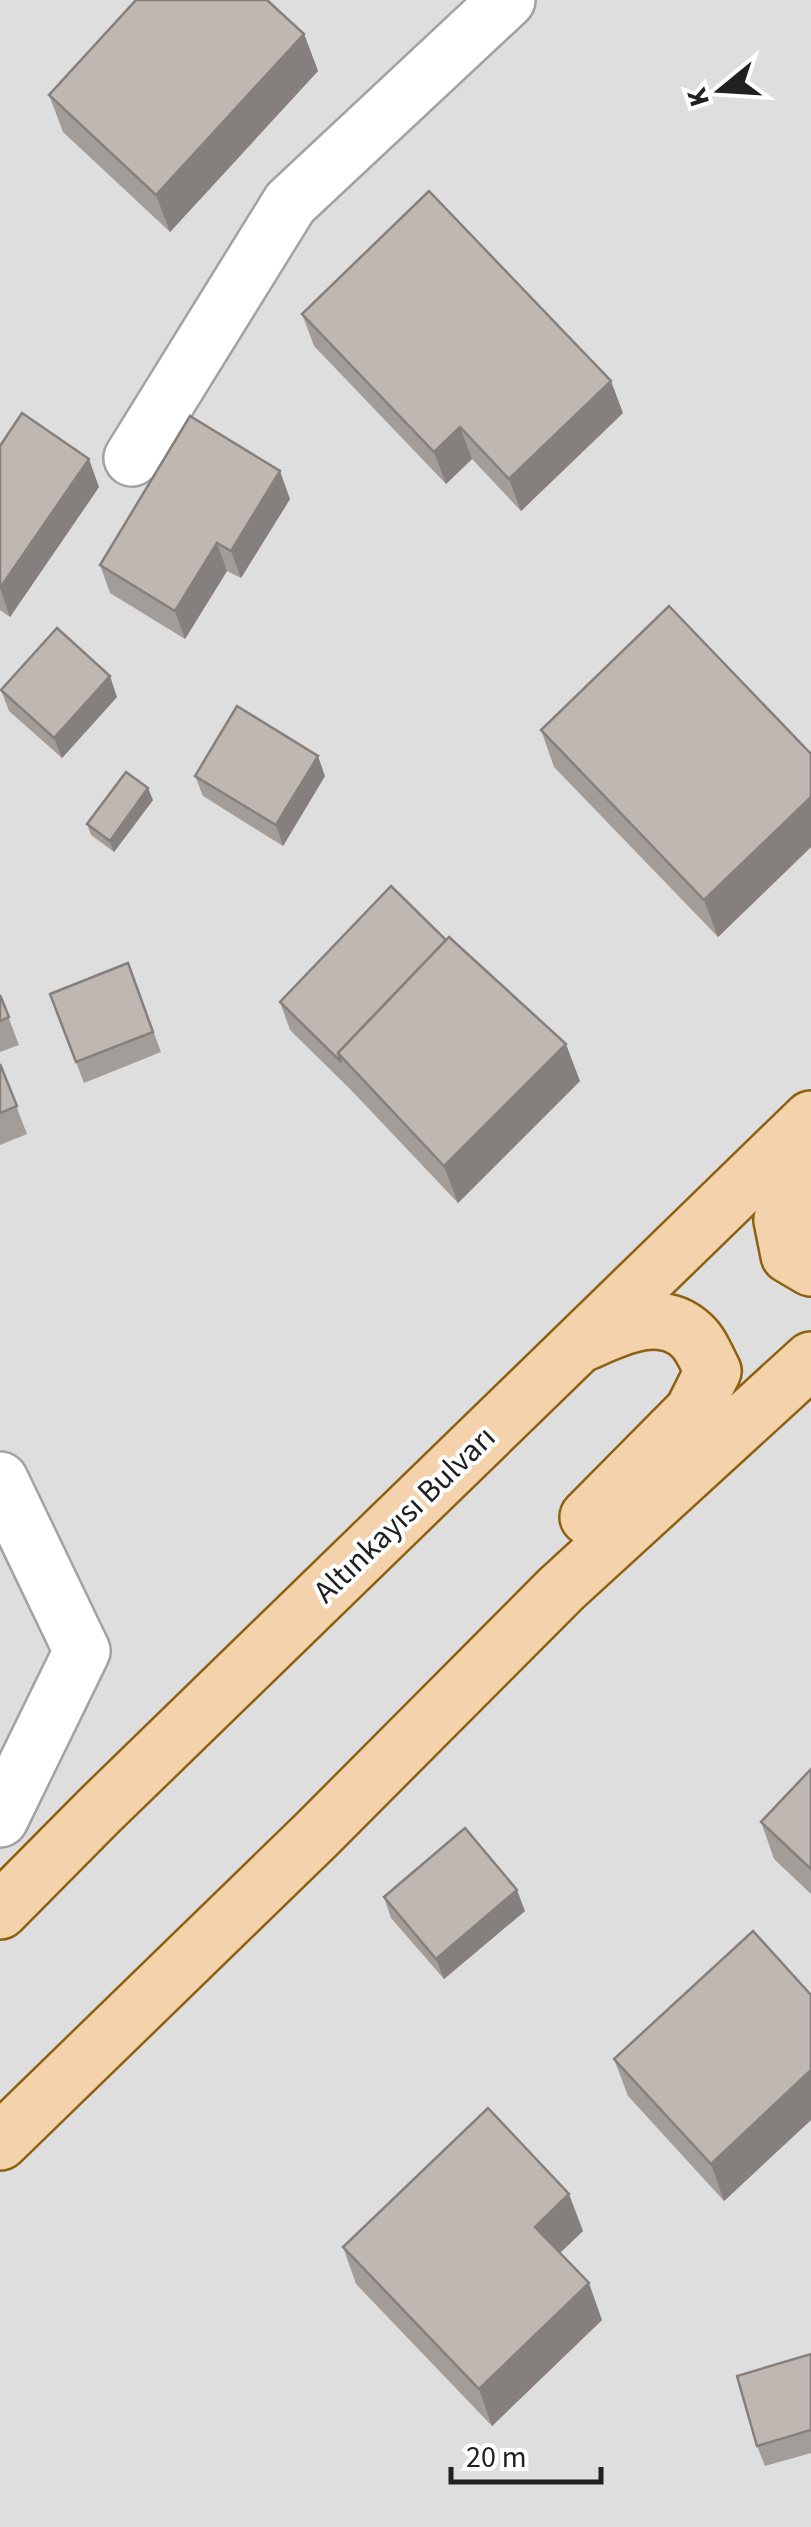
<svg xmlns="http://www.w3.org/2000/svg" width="811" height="2527" viewBox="0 0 811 2527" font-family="'Source Sans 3',sans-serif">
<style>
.residential{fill:#dfdede}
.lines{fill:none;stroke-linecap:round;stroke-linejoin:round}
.minor-casing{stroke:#a2a2a2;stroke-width:60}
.major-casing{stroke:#8e6111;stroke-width:60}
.minor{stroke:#fff;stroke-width:55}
.major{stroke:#f3d2ac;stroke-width:55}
.wall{fill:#a39d99}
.shaded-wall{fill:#85807d}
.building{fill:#beb7b2;stroke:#85807d;stroke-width:2.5}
.labels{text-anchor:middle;stroke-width:8;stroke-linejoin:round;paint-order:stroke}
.street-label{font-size:32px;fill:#212121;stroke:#fff}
</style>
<rect width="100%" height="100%" fill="#f0eee9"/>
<rect class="residential" x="0" y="0" width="811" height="2527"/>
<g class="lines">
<g class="minor-casing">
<g id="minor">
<path d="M 132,458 L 290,203 L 507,0"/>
<path d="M 0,1480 L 82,1651 L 0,1819"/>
</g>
</g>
<g class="major-casing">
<g id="major">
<path d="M 811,1178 L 782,1220 L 789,1255 L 811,1268"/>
<path d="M 586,1342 C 618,1328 661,1306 692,1336 C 701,1344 707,1360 713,1371 L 693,1411 L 588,1517"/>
<path d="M 0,1911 L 98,1812 L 811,1119"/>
<path d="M 0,2142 L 317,1834 L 561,1589 L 811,1360"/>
</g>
</g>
<use href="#minor" class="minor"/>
<use href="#major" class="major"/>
</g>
<g class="wall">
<path d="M 304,34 L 318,71 L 170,232 L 63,132 L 49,95 Z"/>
<path d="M 302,314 L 623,413 L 521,511 L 472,459 L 446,484 L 314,346 Z"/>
<path d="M 0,446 L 99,487 L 10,617 L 0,610 Z"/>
<path d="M 290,499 L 241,578 L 227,571 L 185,639 L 110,593 L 100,565 Z"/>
<path d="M 1,690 L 117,697 L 62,758 L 9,711 Z"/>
<path d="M 541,730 L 811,754 L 811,847 L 718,937 L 554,767 Z"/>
<path d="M 195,776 L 325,776 L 283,846 L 203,796 Z"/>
<path d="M 153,800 L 114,852 L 91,835 L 87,824 Z"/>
<path d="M 128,963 L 161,1052 L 84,1083 L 50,994 Z"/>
<path d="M 0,995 L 19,1045 L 0,1052 Z"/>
<path d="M 280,1002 L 580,1081 L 458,1203 L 351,1090 L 290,1030 Z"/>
<path d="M 0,1064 L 27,1134 L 0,1145 Z"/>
<path d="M 811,1769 L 811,1894 L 774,1859 L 761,1822 Z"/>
<path d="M 384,1897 L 525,1911 L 444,1979 L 391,1918 Z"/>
<path d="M 811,1995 L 811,2120 L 724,2201 L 628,2096 L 614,2059 Z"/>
<path d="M 583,2231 L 560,2253 L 602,2320 L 492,2426 L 356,2284 L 343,2247 Z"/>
<path d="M 811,2354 L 811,2453 L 765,2466 L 757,2446 Z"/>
</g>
<g class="shaded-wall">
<path d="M 304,34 L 318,71 L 170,232 L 156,195 Z"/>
<path d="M 611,381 L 623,413 L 521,511 L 509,479 Z"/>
<path d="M 460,427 L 472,459 L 446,484 L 434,452 Z"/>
<path d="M 89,459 L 99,487 L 10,617 L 0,588 Z"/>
<path d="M 280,471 L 290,499 L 241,578 L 231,551 Z"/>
<path d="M 217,543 L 227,571 L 185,639 L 175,611 Z"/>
<path d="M 110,676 L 117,697 L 62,758 L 54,738 Z"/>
<path d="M 318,756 L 325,776 L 283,846 L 276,825 Z"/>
<path d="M 148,788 L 153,800 L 114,852 L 110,841 Z"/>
<path d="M 811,797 L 811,847 L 718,937 L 704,900 Z"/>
<path d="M 566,1044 L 580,1081 L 458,1203 L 444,1166 Z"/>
<path d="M 517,1890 L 525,1911 L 444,1979 L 436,1959 Z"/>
<path d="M 811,2070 L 811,2120 L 724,2201 L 711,2164 Z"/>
<path d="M 569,2194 L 583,2231 L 548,2264 L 535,2227 Z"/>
<path d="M 589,2283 L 602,2320 L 492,2426 L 479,2389 Z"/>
</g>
<g class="building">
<path d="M 136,0 L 267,0 L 304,34 L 156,195 L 49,95 Z"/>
<path d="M 429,191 L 611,381 L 509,479 L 460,427 L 434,452 L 302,314 Z"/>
<path d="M 22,413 L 89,459 L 0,588 L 0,446 Z"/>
<path d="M 190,416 L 280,471 L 231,551 L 217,543 L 175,611 L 100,565 Z"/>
<path d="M 669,606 L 811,754 L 811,797 L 704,900 L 541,730 Z"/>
<path d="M 57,628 L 110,676 L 54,738 L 1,690 Z"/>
<path d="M 237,706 L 318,756 L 276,825 L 195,776 Z"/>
<path d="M 126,772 L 148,788 L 110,841 L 87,824 Z"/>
<path d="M 391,886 L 446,940 L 338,1053 L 341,1062 L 280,1002 Z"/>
<path d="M 449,937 L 566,1044 L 444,1166 L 338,1053 Z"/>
<path d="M 128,963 L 153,1032 L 76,1062 L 50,994 Z"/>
<path d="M 0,995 L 9,1017 L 0,1021 Z"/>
<path d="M 0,1064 L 17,1106 L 0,1113 Z"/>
<path d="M 811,1769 L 811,1869 L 761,1822 Z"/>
<path d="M 465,1828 L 517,1890 L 436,1959 L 384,1897 Z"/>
<path d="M 753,1931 L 811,1995 L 811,2070 L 711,2164 L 614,2059 Z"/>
<path d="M 488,2108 L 569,2194 L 535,2227 L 589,2283 L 479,2389 L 343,2247 Z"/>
<path d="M 811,2354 L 811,2430 L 757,2446 L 737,2376 Z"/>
</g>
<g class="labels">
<g class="street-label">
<text transform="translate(404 1514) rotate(-44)" y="11">Altınkayısı Bulvarı</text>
</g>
</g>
<g transform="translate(721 90) rotate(252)" stroke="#ffffff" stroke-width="8" paint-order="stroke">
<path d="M0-8L18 38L0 25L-18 38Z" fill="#212121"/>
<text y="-15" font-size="28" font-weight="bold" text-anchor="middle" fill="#212121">K</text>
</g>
<path d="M451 2467v15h150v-15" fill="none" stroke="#212121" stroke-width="5"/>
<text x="466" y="2467" font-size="30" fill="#212121" stroke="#ffffff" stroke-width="8" paint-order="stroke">20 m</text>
</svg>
